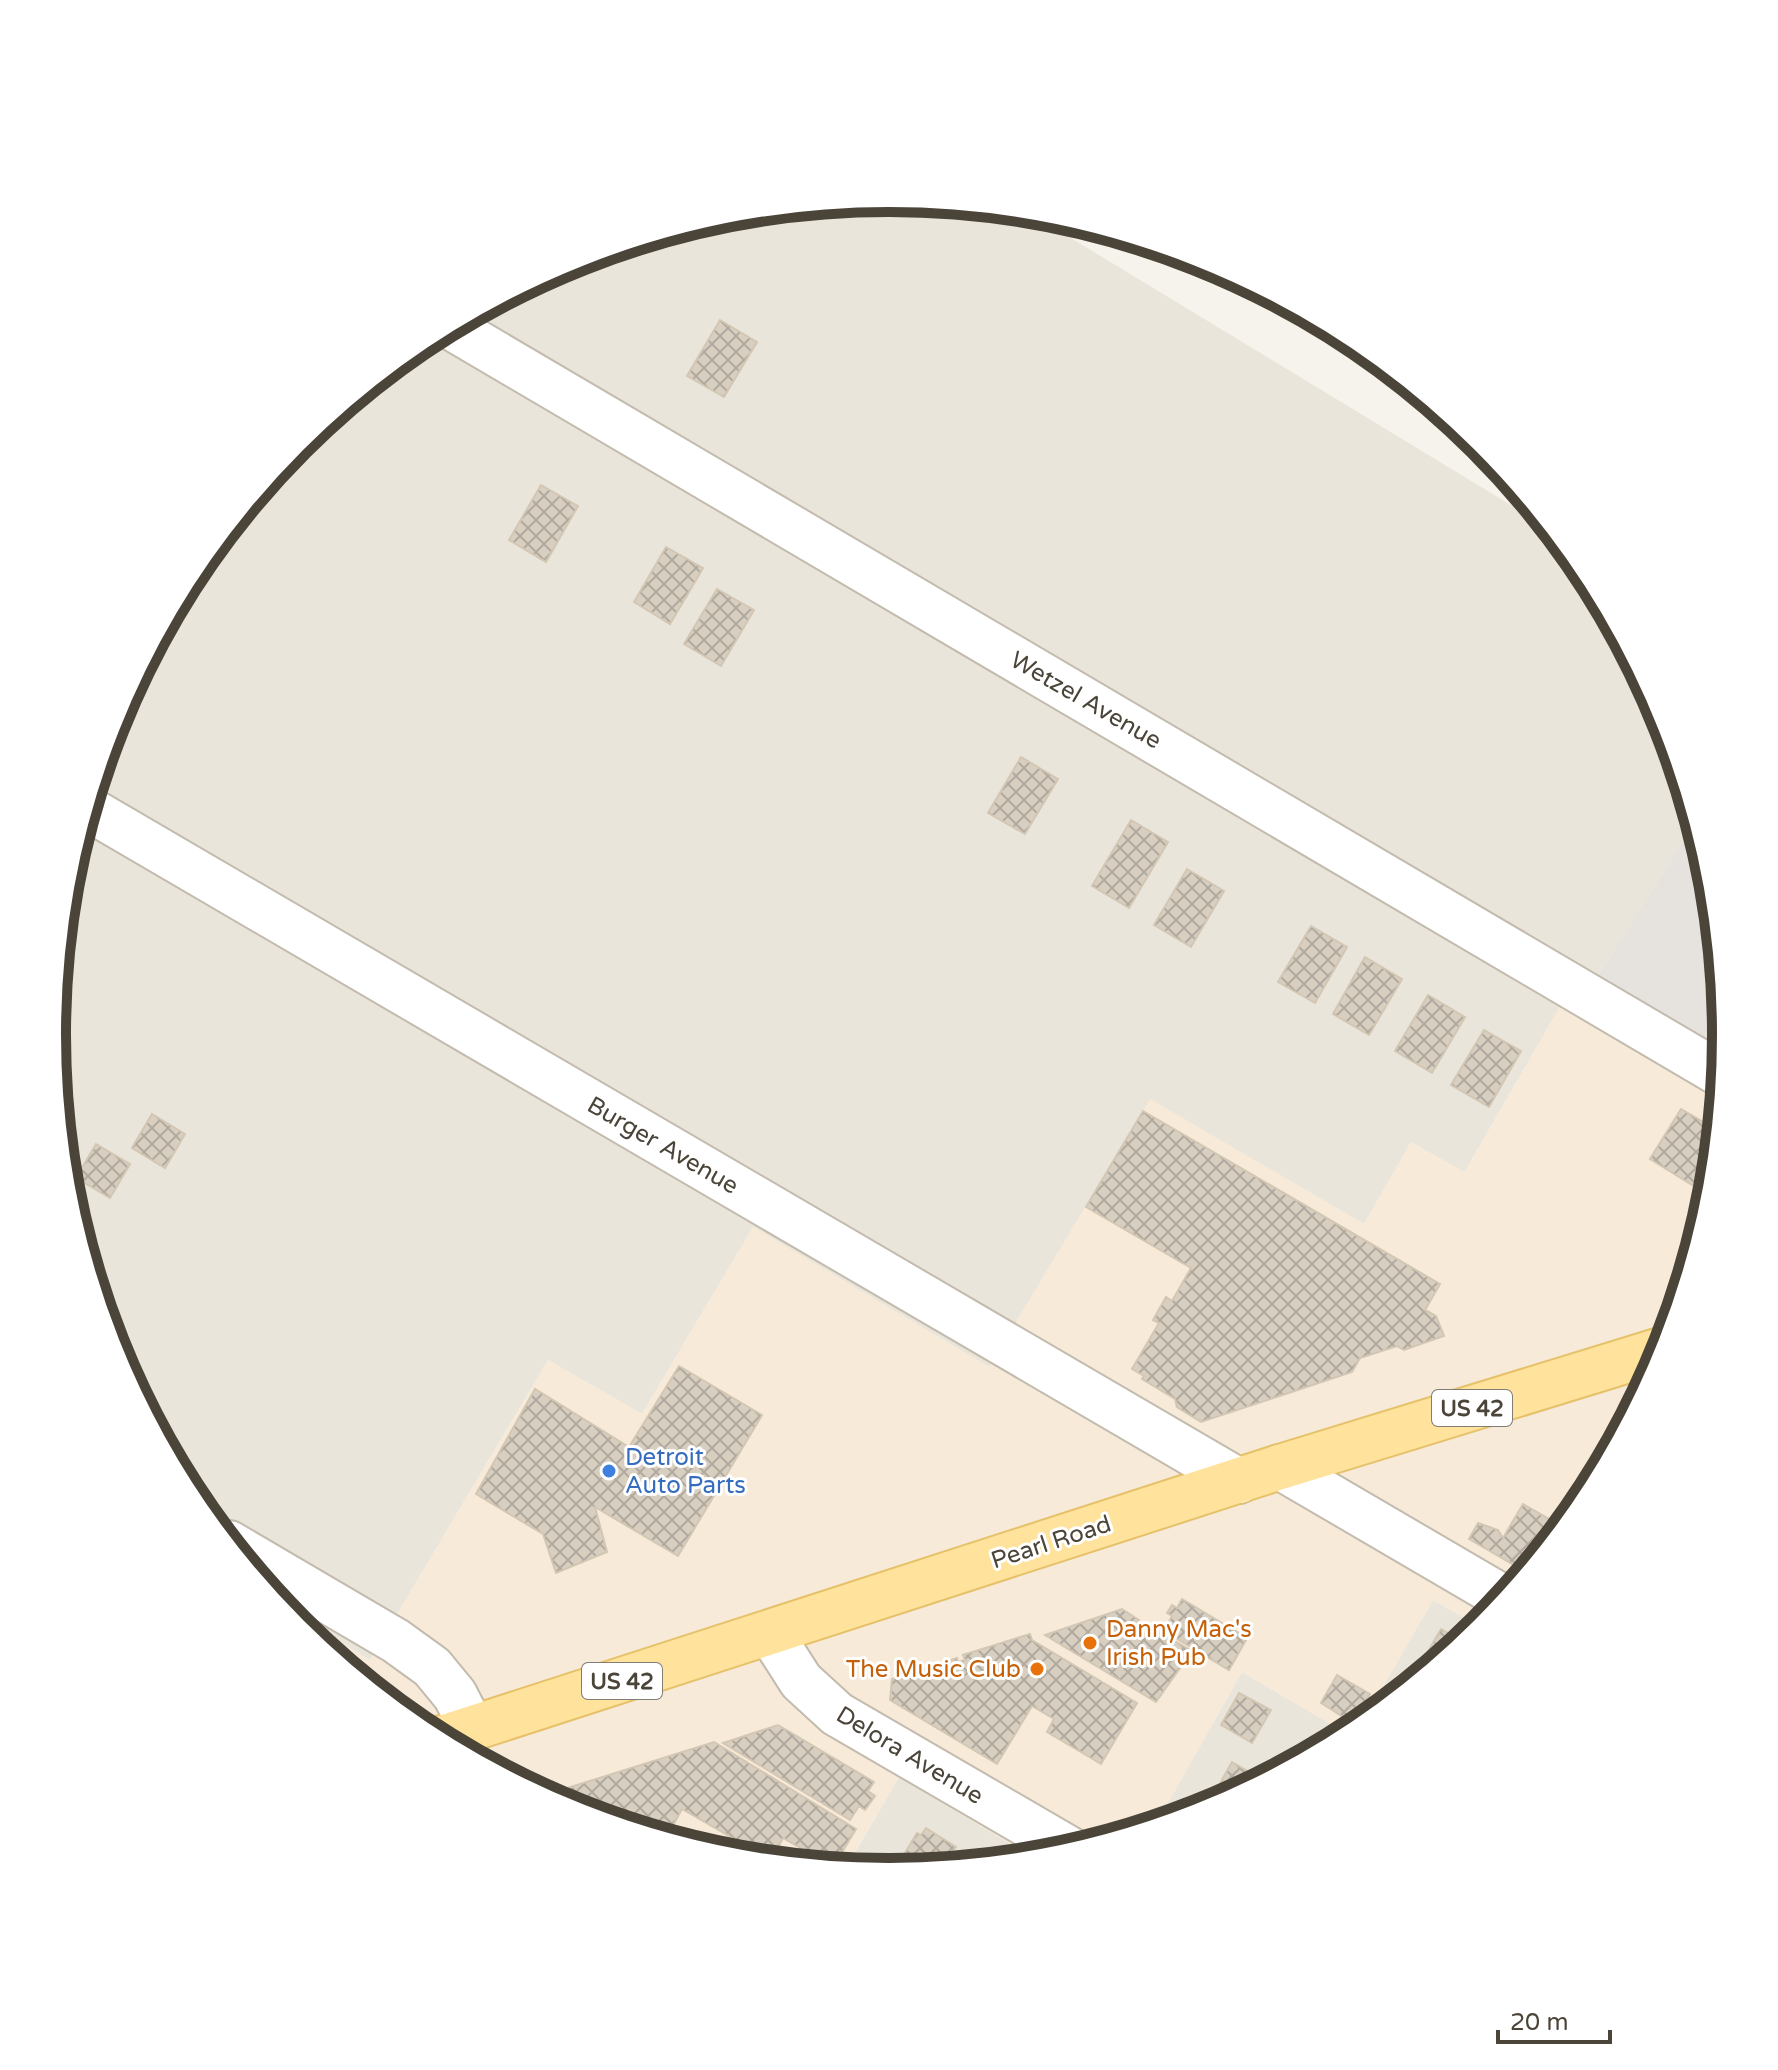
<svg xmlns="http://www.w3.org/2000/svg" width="1778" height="2070" viewBox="0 0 1778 2070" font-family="'Varela Round',sans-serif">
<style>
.residential{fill:#eae5da}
.commercial{fill:#f7ead8}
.industrial{fill:#e6e2dd}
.building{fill:url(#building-cross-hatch);stroke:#d3c7b4;stroke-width:2}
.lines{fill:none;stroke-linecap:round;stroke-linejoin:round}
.minor-casing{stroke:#c2bbae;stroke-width:48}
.primary-casing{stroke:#e6c16a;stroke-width:48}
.minor{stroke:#fff;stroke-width:44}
.primary{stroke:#ffe39c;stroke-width:44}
.shop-dot{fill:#3f7fe0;stroke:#fff;stroke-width:3}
.food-dot{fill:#e8710a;stroke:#fff;stroke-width:3}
.labels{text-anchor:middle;stroke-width:6;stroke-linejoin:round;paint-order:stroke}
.shield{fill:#fff;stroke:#817c74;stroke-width:2}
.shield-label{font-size:22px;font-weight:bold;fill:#4b4439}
.street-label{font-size:24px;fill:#4b4439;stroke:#fff}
.shop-label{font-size:24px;fill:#366cbe;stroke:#fff;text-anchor:start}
.food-label{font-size:24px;fill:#c56008;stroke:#fff;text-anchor:start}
.rim{fill:none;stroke:#4b4439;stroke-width:10}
</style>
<defs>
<pattern id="building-cross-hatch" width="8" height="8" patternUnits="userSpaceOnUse" patternTransform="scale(2)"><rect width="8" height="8" fill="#d8cfc1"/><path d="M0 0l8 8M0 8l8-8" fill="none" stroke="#b1aa9e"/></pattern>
</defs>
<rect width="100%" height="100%" fill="#f6f3ec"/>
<g class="residential">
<path d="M 889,198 L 1028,212 L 1552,530 L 1585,570 L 1662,715 L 1695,822 L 1595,981 L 1580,972 L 1464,1173 L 1411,1142 L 1364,1224 L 1150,1100 L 989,1367 L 753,1227 L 642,1414 L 548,1360 L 370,1660 L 281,1607 L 193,1500 L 116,1355 L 68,1198 L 52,1035 L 68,871 L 116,714 L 193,570 L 297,443 L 424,339 L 569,262 L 726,214 Z"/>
<path d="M 1433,1600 L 1480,1627 L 1361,1725 Z"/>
<path d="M 1242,1672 L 1348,1734 L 1209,1808 L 1156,1824 Z"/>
<path d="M 899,1777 L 1034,1858 L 889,1872 L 846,1868 Z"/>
</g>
<path class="commercial" d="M 1580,972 L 1724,1055 L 1710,1199 L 1662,1356 L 1585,1500 L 1480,1627 L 1433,1600 L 1361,1725 L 1348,1734 L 1242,1672 L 1156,1824 L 1052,1856 L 1034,1858 L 899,1777 L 845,1868 L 725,1856 L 568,1808 L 424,1731 L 297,1627 L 281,1607 L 370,1660 L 548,1360 L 642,1414 L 753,1227 L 989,1367 L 1150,1099 L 1364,1224 L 1411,1142 L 1465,1172 Z"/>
<path class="industrial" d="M 1695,822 L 1710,872 L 1726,1035 L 1724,1055 L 1595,981 Z"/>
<g class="building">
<path d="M 720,320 L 757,342 L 724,397 L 687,376 Z"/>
<path d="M 541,485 L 578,506 L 546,562 L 509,540 Z"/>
<path d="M 666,547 L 703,568 L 670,624 L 634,602 Z"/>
<path d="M 717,589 L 754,610 L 721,666 L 684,644 Z"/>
<path d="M 1021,757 L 1058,779 L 1025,834 L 988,813 Z"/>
<path d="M 1131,820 L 1168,842 L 1129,908 L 1092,886 Z"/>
<path d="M 1187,869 L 1224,891 L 1191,947 L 1154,925 Z"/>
<path d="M 1311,926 L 1347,947 L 1315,1003 L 1278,982 Z"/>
<path d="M 1365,957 L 1402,979 L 1369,1035 L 1333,1014 Z"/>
<path d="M 1428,995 L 1465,1017 L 1432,1073 L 1395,1051 Z"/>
<path d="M 1484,1030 L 1521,1051 L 1489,1107 L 1451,1085 Z"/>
<path d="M 1681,1109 L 1717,1130 L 1710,1196 L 1650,1159 Z"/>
<path d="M 1143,1111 L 1440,1284 L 1425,1310 L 1436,1316 L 1444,1336 L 1404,1350 L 1397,1346 L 1360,1358 L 1352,1372 L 1201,1422 L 1177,1407 L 1175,1399 L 1142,1379 L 1144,1376 L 1132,1369 L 1159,1323 L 1153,1320 L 1166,1297 L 1172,1301 L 1191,1268 L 1086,1207 Z"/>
<path d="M 152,1114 L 185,1134 L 165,1168 L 132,1148 Z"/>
<path d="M 96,1144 L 130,1164 L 110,1198 L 76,1178 Z"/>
<path d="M 679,1366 L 762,1415 L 678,1556 L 595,1507 L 607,1552 L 556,1573 L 543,1534 L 476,1494 L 535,1389 L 629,1447 Z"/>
<path d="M 1523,1504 L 1563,1527 L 1526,1572 L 1469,1539 L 1478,1523 L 1498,1530 L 1503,1538 Z"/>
<path d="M 1182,1599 L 1247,1638 L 1229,1670 L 1164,1631 L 1172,1616 L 1167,1613 L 1172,1605 L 1177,1608 Z"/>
<path d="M 1122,1609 L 1139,1620 L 1135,1628 L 1154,1639 L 1159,1632 L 1192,1651 L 1156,1702 L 1045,1635 Z"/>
<path d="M 1441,1629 L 1463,1642 L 1407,1687 Z"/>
<path d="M 1030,1634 L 1032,1640 L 1137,1703 L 1101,1764 L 1047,1732 L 1054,1719 L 1032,1706 L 997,1764 L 890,1700 L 892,1679 L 957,1658 L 958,1662 L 965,1660 L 963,1655 Z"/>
<path d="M 1337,1675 L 1370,1694 L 1353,1723 L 1321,1703 Z"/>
<path d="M 1239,1693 L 1271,1710 L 1252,1743 L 1221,1725 Z"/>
<path d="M 778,1725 L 874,1782 L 868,1791 L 875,1796 L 865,1810 L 859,1806 L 850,1820 L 723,1743 Z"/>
<path d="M 714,1742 L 856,1829 L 833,1867 L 783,1838 L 771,1860 L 682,1809 L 666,1838 L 568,1808 L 545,1795 Z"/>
<path d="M 1232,1762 L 1263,1780 L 1208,1809 L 1223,1778 Z"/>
<path d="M 926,1828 L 956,1847 L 952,1852 L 965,1860 L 962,1865 L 894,1871 L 917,1833 L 921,1835 Z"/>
</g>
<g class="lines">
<g class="minor-casing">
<g id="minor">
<path d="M 449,326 L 1722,1075"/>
<path d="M 87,808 L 1239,1481"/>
<path d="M 1280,1467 L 1504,1598"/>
<path d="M 229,1543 L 396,1641 L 432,1667 L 455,1695 L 472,1728"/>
<path d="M 771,1634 L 801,1681 L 837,1714 L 1071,1850"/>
</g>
</g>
<g class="primary-casing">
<path id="primary" d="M 439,1739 L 1280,1467 L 1664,1349"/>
</g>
<use href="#minor" class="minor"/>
<use href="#primary" class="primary"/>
</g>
<circle class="shop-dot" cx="609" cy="1471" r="8"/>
<g class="food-dot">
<circle cx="1090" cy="1643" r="8"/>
<circle cx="1037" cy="1669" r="8"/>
</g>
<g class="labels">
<g class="shield">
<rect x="1432" y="1390" width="80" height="36" rx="6"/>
<rect x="582" y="1663" width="80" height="36" rx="6"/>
</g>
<g class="shield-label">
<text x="1472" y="1416">US 42</text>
<text x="622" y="1689">US 42</text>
</g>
<g class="street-label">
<text transform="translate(1086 700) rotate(30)" y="8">Wetzel Avenue</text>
<text transform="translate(663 1145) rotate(30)" y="8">Burger Avenue</text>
<text transform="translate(1051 1542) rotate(-18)" y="8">Pearl Road</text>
<text transform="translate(910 1755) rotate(31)" y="8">Delora Avenue</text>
</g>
<g class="shop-label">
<text x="625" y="1465">Detroit<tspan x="625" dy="28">Auto Parts</tspan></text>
</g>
<g class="food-label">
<text x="1106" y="1637">Danny Mac's<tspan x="1106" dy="28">Irish Pub</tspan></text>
<text x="1021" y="1677" text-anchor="end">The Music Club</text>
</g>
</g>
<path d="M0 0H1778V2070H0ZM66 1035a823 823 0 1 1 1646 0a823 823 0 1 1-1646 0Z" fill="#fff" fill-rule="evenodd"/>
<path class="rim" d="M66 1035a823 823 0 1 1 1646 0a823 823 0 1 1-1646 0Z"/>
<path d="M1498 2030v12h112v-12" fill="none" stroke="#4b4439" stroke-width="4"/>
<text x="1510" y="2030" font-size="24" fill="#4b4439" stroke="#ffffff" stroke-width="6" paint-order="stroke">20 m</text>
</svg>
